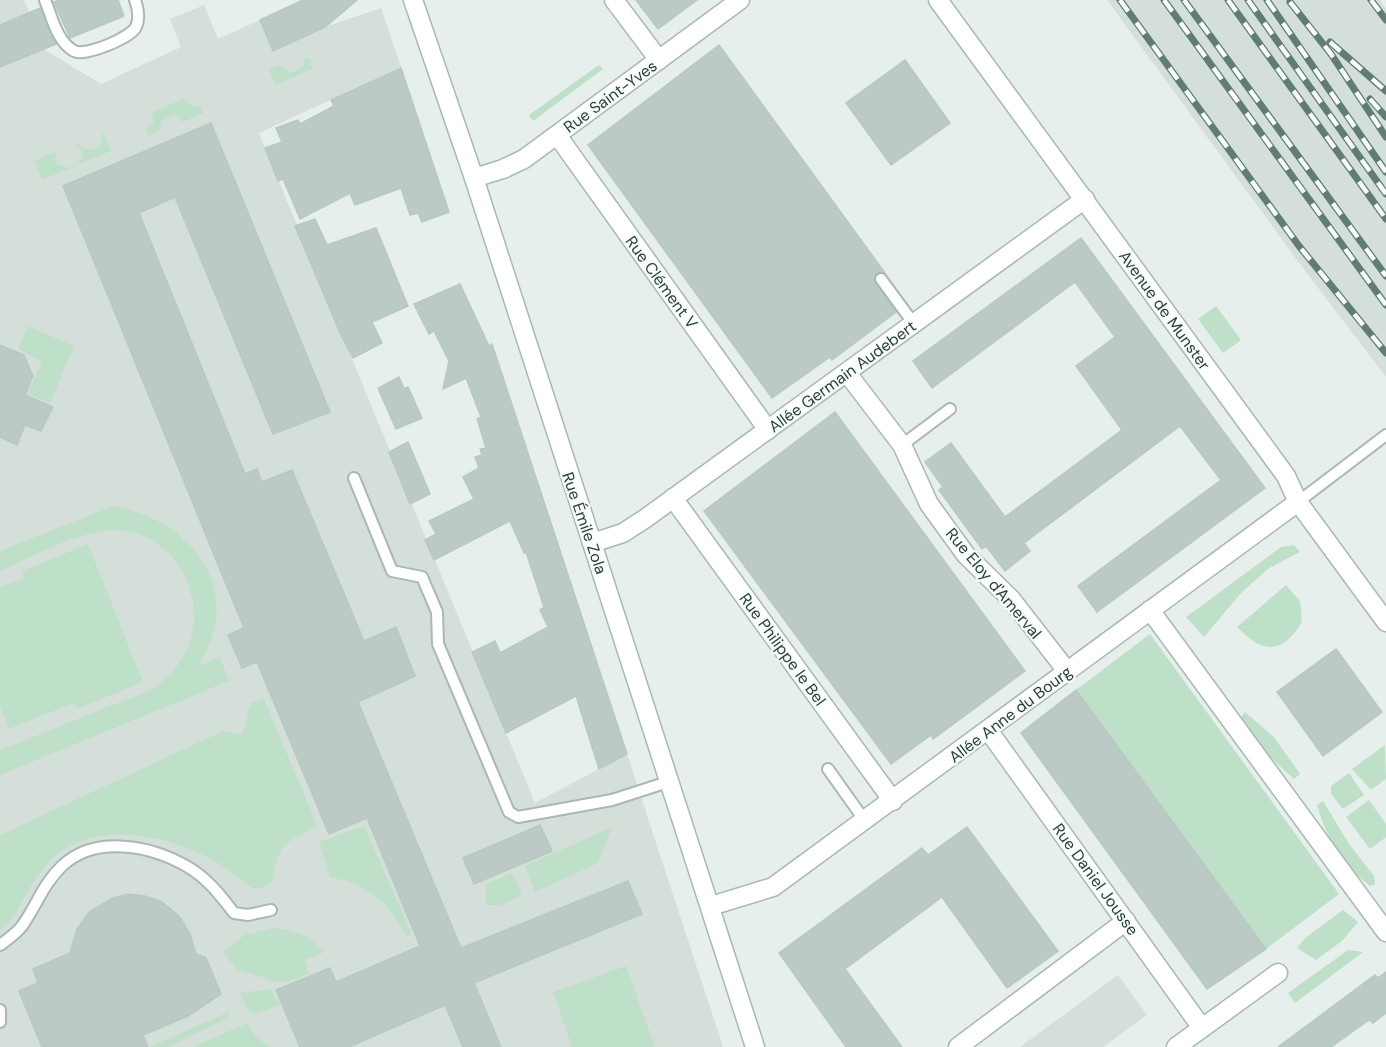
<svg xmlns="http://www.w3.org/2000/svg" width="1386" height="1047" viewBox="0 0 1386 1047" font-family="'DM Sans',sans-serif">
<style>
.built{fill:#d4dfda}
.green{fill:#bfe0c8}
.building{fill:#bbcac4;stroke:#b8c9c2;stroke-width:1.5}
.lines{fill:none;stroke-linecap:round;stroke-linejoin:round}
.lane-casing{stroke:#a8b8b2;stroke-width:14}
.street-casing{stroke:#a8b8b2;stroke-width:21}
.secondary-casing{stroke:#a4bbb3;stroke-width:21}
.lane{stroke:#fff;stroke-width:10}
.street{stroke:#fff;stroke-width:18}
.secondary{stroke:#fff;stroke-width:18}
.rail-casing{stroke:#5f7d75;stroke-width:7}
.rail{stroke:#f7fbf9;stroke-width:4.5;stroke-dasharray:14;stroke-linecap:butt}
.labels{text-anchor:middle;stroke-width:4.5;stroke-linejoin:round;paint-order:stroke}
.street-label{font-size:16px;fill:#24423a;stroke:#f7fbf9}
</style>
<rect width="100%" height="100%" fill="#e6efeb"/>
<g class="built">
<path d="M 0,0 L 24,0 L 45,50 L 101,84 L 181,47 L 170,19 L 204,5 L 218,39 L 260,20 L 274,50 L 325,27 L 381,8 L 401,67 L 259,133 L 535,803 L 627,754 L 723,1047 L 0,1047 Z"/>
<path d="M 1107,0 L 1380,0 L 1386,9 L 1386,377 L 1297,260 Z"/>
<path d="M 1118,975 L 1147,1015 L 1103,1047 L 1020,1047 Z"/>
</g>
<g class="green">
<path d="M 309,57 L 313,69 L 275,85 L 269,69 L 281,65 L 290,73 L 304,67 L 304,59 Z"/>
<path d="M 599,65 L 603,69 L 533,121 L 529,115 Z"/>
<path d="M 184,99 L 193,107 L 200,105 L 203,113 L 183,122 L 176,115 L 162,120 L 161,130 L 149,136 L 146,129 L 154,122 L 152,112 Z"/>
<path d="M 104,133 L 111,151 L 42,180 L 34,161 L 55,152 L 57,164 L 68,168 L 78,164 L 83,156 L 81,149 L 75,144 L 78,143 L 82,148 L 92,150 L 101,144 L 102,134 Z"/>
<path d="M 1216,306 L 1241,340 L 1223,353 L 1198,319 Z"/>
<path d="M 28,326 L 74,346 L 50,403 L 27,394 L 42,361 L 18,349 Z"/>
<path d="M 113,506 C 193,520 247,591 198,666 L 220,657 L 229,681 L 0,775 L 0,750 C 34,737 68,723 102,709 C 124,700 150,694 167,677 C 220,628 190,534 116,530 C 82,529 32,557 0,571 L 0,551 Z"/>
<path d="M 88,544 L 143,682 L 77,709 L 74,703 L 9,729 L 0,706 L 0,587 L 24,578 L 22,571 Z"/>
<path d="M 1294,545 L 1300,552 L 1269,568 L 1241,593 L 1204,637 L 1186,617 L 1281,547 Z"/>
<path d="M 1286,585 L 1300,601 L 1302,622 C 1282,655 1262,654 1237,627 Z"/>
<path d="M 1150,634 L 1339,894 L 1266,949 L 1076,690 Z"/>
<path d="M 264,699 L 317,825 C 285,844 278,842 273,881 L 264,887 L 253,889 C 241,880 229,869 216,862 C 168,833 89,818 47,864 C 28,884 20,914 0,931 L 0,835 L 223,731 L 242,735 L 251,703 Z"/>
<path d="M 1245,712 L 1274,737 L 1300,774 L 1294,779 L 1272,759 L 1239,719 Z"/>
<path d="M 1385,745 L 1386,779 L 1371,790 L 1352,769 Z"/>
<path d="M 1349,773 L 1364,795 L 1343,809 L 1331,794 L 1331,786 Z"/>
<path d="M 1369,800 L 1386,824 L 1386,837 L 1370,849 L 1346,817 Z"/>
<path d="M 1323,801 L 1349,844 L 1374,876 L 1375,884 L 1370,886 C 1341,864 1327,839 1317,805 Z"/>
<path d="M 364,826 L 412,935 L 407,936 C 386,901 372,886 330,877 L 319,842 Z"/>
<path d="M 612,827 L 598,863 L 535,892 L 525,866 Z"/>
<path d="M 512,873 L 522,895 L 501,905 L 486,905 L 486,884 Z"/>
<path d="M 1343,910 L 1358,922 L 1342,941 L 1316,960 L 1297,948 L 1305,938 Z"/>
<path d="M 272,928 C 295,930 309,935 324,952 L 305,960 L 309,974 L 287,982 L 276,982 L 236,969 L 223,952 L 244,935 Z"/>
<path d="M 1348,950 L 1363,952 L 1295,1003 L 1288,993 Z"/>
<path d="M 626,966 L 655,1047 L 572,1047 L 553,992 Z"/>
<path d="M 270,989 L 280,1005 L 257,1014 L 248,1011 L 240,993 Z"/>
<path d="M 229,1012 L 227,1018 L 168,1047 L 149,1047 Z"/>
<path d="M 248,1023 L 257,1038 L 271,1047 L 193,1047 Z"/>
</g>
<g class="building">
<path d="M 58,0 L 118,0 L 124,16 L 70,38 L 54,2 Z"/>
<path d="M 303,0 L 357,0 L 325,27 L 273,51 L 260,20 Z"/>
<path d="M 636,0 L 697,0 L 658,29 Z"/>
<path d="M 40,8 L 56,44 L 0,67 L 0,25 Z"/>
<path d="M 719,45 L 885,273 L 877,273 L 874,280 L 896,312 L 832,360 L 830,357 L 772,398 L 588,145 Z"/>
<path d="M 905,60 L 950,123 L 891,165 L 846,103 Z"/>
<path d="M 401,68 L 449,212 L 422,222 L 418,213 L 410,215 L 401,188 L 355,205 L 350,193 L 300,219 L 283,179 L 278,181 L 265,148 L 282,142 L 276,128 L 298,120 L 300,124 L 334,106 L 331,100 Z"/>
<path d="M 211,123 L 330,412 L 273,434 L 175,197 L 139,213 L 245,474 L 257,469 L 262,482 L 292,470 L 364,641 L 396,627 L 415,676 L 358,702 L 461,948 L 628,881 L 642,914 L 474,983 L 501,1047 L 463,1047 L 445,1005 L 349,1047 L 300,1047 L 276,990 L 330,968 L 336,982 L 420,946 L 367,818 L 329,834 L 257,662 L 242,668 L 228,635 L 244,628 L 63,186 Z"/>
<path d="M 315,219 L 327,245 L 376,228 L 408,306 L 372,322 L 382,343 L 353,358 L 341,335 L 295,226 Z"/>
<path d="M 1081,238 L 1265,488 L 1097,612 L 1078,586 L 1221,480 L 1180,426 L 1024,543 L 1030,551 L 1005,571 L 986,546 L 982,549 L 939,490 L 943,487 L 925,462 L 951,443 L 1005,517 L 1122,430 L 1076,366 L 1115,337 L 1075,282 L 932,388 L 913,361 Z"/>
<path d="M 460,284 L 489,346 L 492,344 L 627,754 L 599,769 L 576,696 L 506,733 L 472,652 L 495,641 L 500,653 L 548,627 L 540,610 L 544,607 L 526,552 L 524,553 L 510,521 L 434,560 L 425,540 L 436,534 L 429,521 L 474,499 L 463,477 L 479,468 L 475,457 L 482,455 L 480,449 L 486,448 L 477,419 L 481,417 L 466,378 L 443,389 L 449,361 L 434,331 L 429,334 L 414,304 Z"/>
<path d="M 0,345 L 24,355 L 33,376 L 25,395 L 53,407 L 41,431 L 25,425 L 17,445 L 0,437 Z"/>
<path d="M 399,377 L 404,389 L 408,387 L 422,418 L 396,429 L 378,388 Z"/>
<path d="M 835,412 L 1025,671 L 933,739 L 931,735 L 891,764 L 704,511 Z"/>
<path d="M 408,442 L 430,494 L 410,504 L 389,452 Z"/>
<path d="M 1336,649 L 1382,712 L 1323,756 L 1277,692 Z"/>
<path d="M 1076,690 L 1266,949 L 1207,989 L 1021,733 Z"/>
<path d="M 540,825 L 552,851 L 474,884 L 463,858 Z"/>
<path d="M 967,827 L 1058,951 L 1007,988 L 942,897 L 845,969 L 902,1047 L 846,1047 L 779,953 L 922,848 L 928,855 Z"/>
<path d="M 128,894 L 145,896 L 162,902 L 179,916 L 190,934 L 196,954 L 206,958 L 221,994 L 188,1016 L 143,1035 L 148,1047 L 42,1047 L 19,991 L 38,983 L 33,969 L 70,953 L 77,929 L 89,912 L 113,898 Z"/>
<path d="M 1386,972 L 1386,1013 L 1373,1023 L 1369,1020 L 1331,1047 L 1278,1047 L 1375,975 L 1378,978 Z"/>
</g>
<g class="lines">
<g class="lane-casing">
<g id="lane">
<path d="M 45,0 C 52,17 57,42 74,51 C 85,57 130,38 136,27 C 140,18 138,8 135,0"/>
<path d="M 881,279 L 914,324"/>
<path d="M 902,445 L 950,409"/>
<path d="M 354,478 L 392,571 L 422,577 L 437,612 L 438,644 L 509,812 L 518,817 L 612,800 L 671,781"/>
<path d="M 1298,502 L 1386,435"/>
<path d="M 828,769 L 865,821"/>
<path d="M 0,945 C 8,939 19,932 24,923 C 37,904 44,883 62,866 C 96,834 152,846 188,867 C 207,878 221,896 234,913 L 248,915 L 271,910"/>
<path d="M 0,1010 L 0,1022"/>
</g>
</g>
<g class="street-casing">
<g id="street">
<path d="M 614,0 L 659,60"/>
<path d="M 938,0 L 1286,476 L 1298,502 L 1386,622"/>
<path d="M 557,135 L 768,430"/>
<path d="M 474,178 L 503,169 L 524,159 L 740,0"/>
<path d="M 847,373 L 902,445 L 929,504 L 966,555 L 1011,599 L 1067,671"/>
<path d="M 673,498 L 893,801"/>
<path d="M 592,543 L 623,533 L 646,518 L 1085,199"/>
<path d="M 1150,610 L 1386,932"/>
<path d="M 988,730 L 1202,1028"/>
<path d="M 711,906 L 773,887 L 1298,502"/>
<path d="M 958,1047 L 1126,921"/>
<path d="M 1176,1047 L 1278,973"/>
</g>
</g>
<g class="secondary-casing">
<path id="secondary" d="M 413,0 L 474,178 L 755,1047"/>
</g>
<use href="#lane" class="lane"/>
<use href="#street" class="street"/>
<use href="#secondary" class="secondary"/>
<g class="rail-casing">
<g id="rail">
<path d="M 1120,0 L 1299,246 L 1386,353"/>
<path d="M 1164,0 L 1386,305"/>
<path d="M 1184,0 L 1386,276"/>
<path d="M 1228,0 L 1386,219"/>
<path d="M 1248,0 L 1386,194"/>
<path d="M 1267,0 L 1386,172"/>
<path d="M 1371,0 L 1386,20"/>
<path d="M 1290,2 L 1331,54 L 1386,137"/>
<path d="M 1330,42 L 1386,91"/>
<path d="M 1370,99 L 1386,117"/>
</g>
</g>
<use href="#rail" class="rail"/>
</g>
<g class="labels">
<g class="street-label">
<text transform="translate(610 96) rotate(-36)" y="6">Rue Saint-Yves</text>
<text transform="translate(662 282) rotate(54)" y="6">Rue Clément V</text>
<text transform="translate(1165 310) rotate(54)" y="6">Avenue de Munster</text>
<text transform="translate(842 376) rotate(-36)" y="6">Allée Germain Audebert</text>
<text transform="translate(585 523) rotate(71)" y="6">Rue Émile Zola</text>
<text transform="translate(994 583) rotate(50)" y="6">Rue Eloy d'Amerval</text>
<text transform="translate(783 649) rotate(54)" y="6">Rue Philippe le Bel</text>
<text transform="translate(1010 714) rotate(-37)" y="6">Allée Anne du Bourg</text>
<text transform="translate(1096 879) rotate(54)" y="6">Rue Daniel Jousse</text>
</g>
</g>
</svg>
